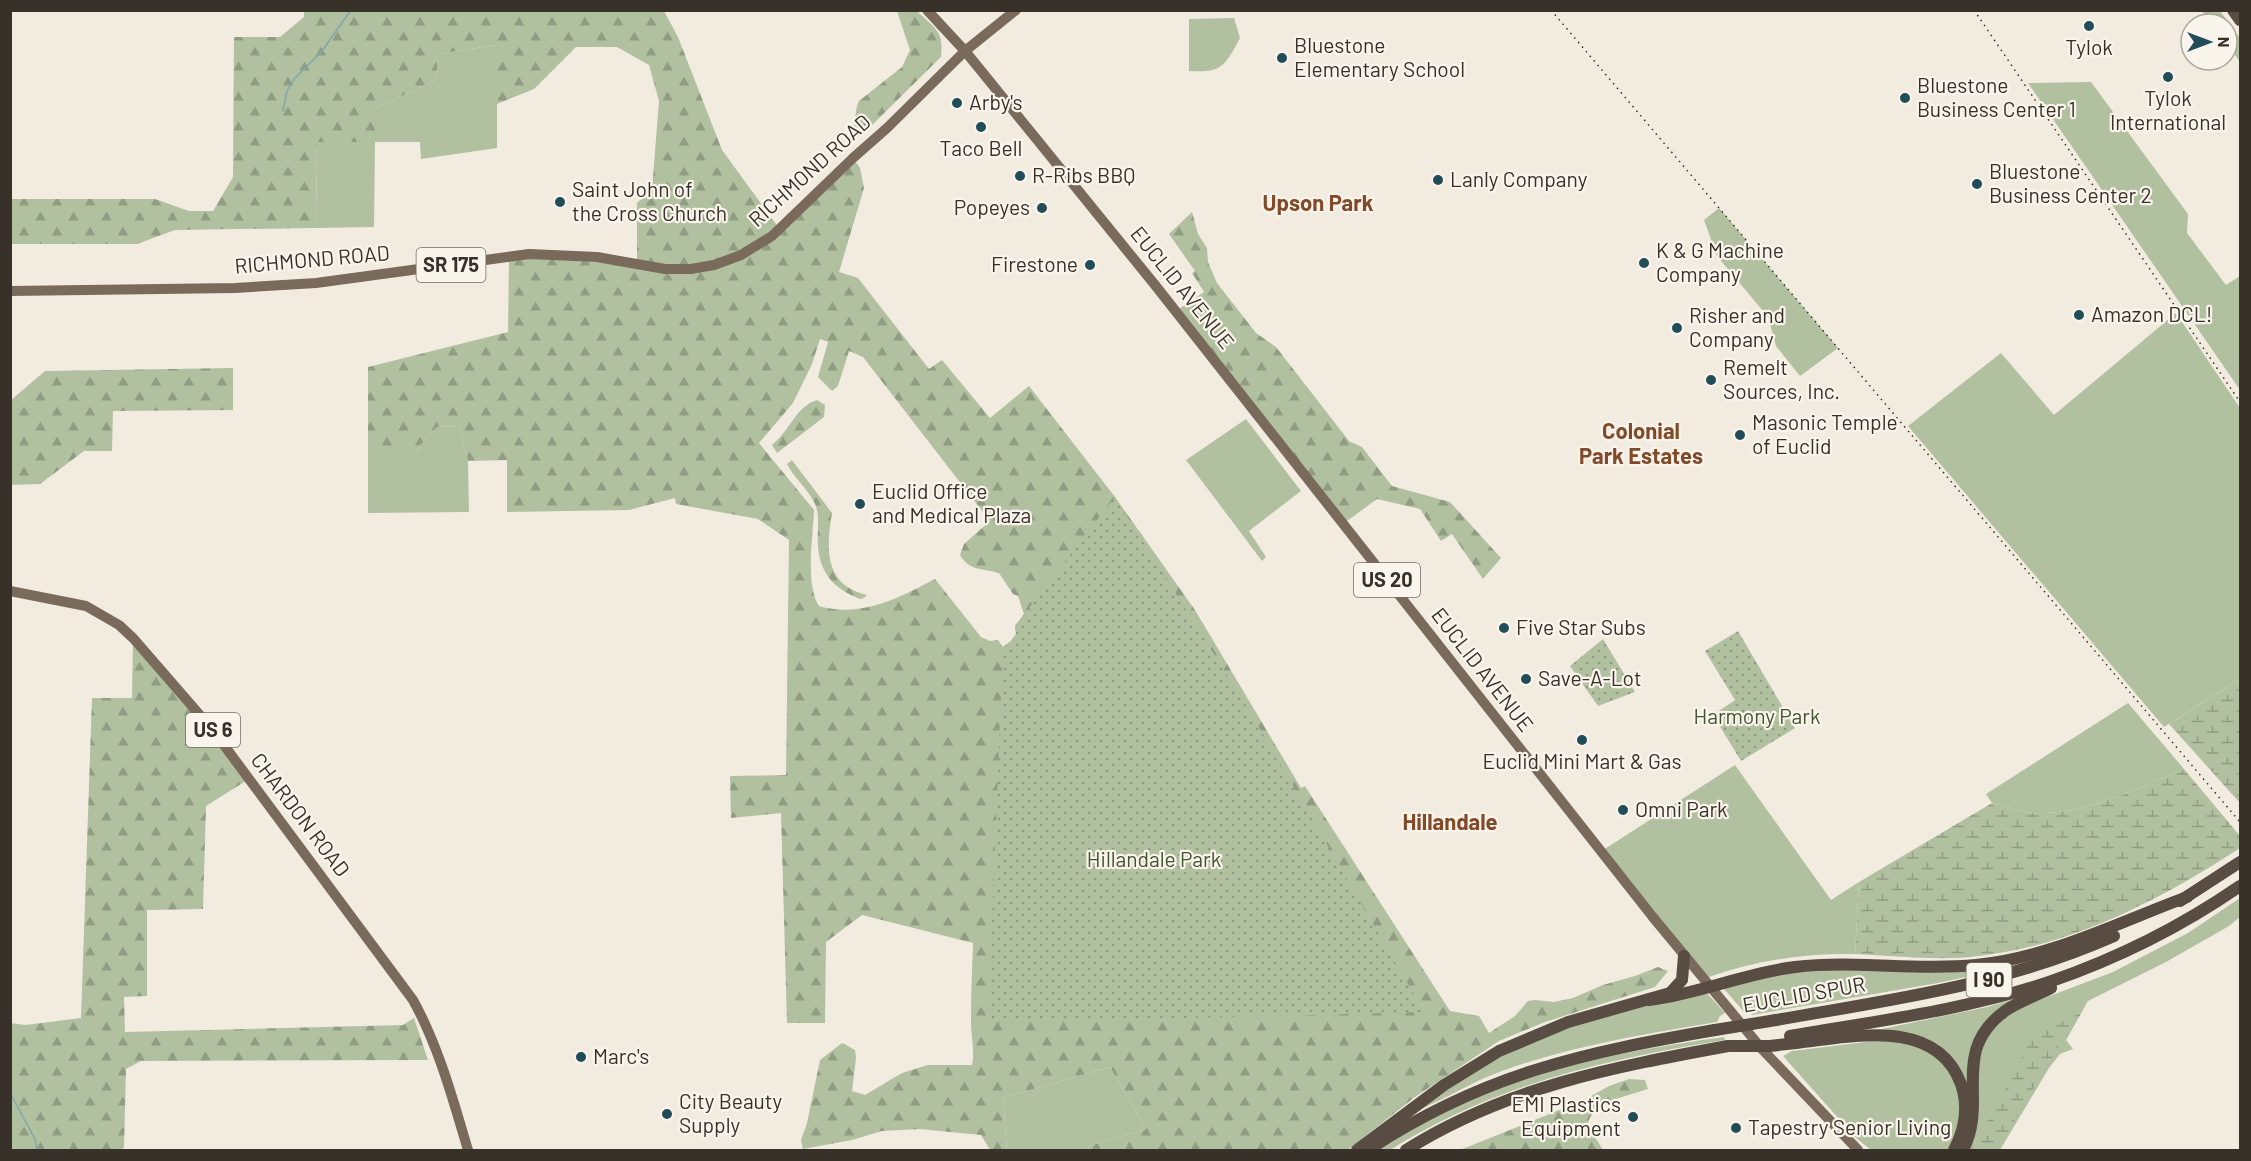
<svg xmlns="http://www.w3.org/2000/svg" width="2251" height="1161" viewBox="0 0 2251 1161" font-family="Barlow,sans-serif">
<style>
.grass{fill:#b1c1a0}
.forest{fill:url(#forest-firs);fill-rule:evenodd}
.wetland{fill:url(#wetland-marsh)}
.park{fill:url(#park-dots)}
.lines{fill:none;stroke-linecap:round;stroke-linejoin:round}
.stream{stroke:#80a6ae;stroke-width:1.5}
.major{stroke:#796a5c;stroke-width:10}
.highway{stroke:#594c42;stroke-width:12}
.rail{stroke:#38312a;stroke-width:1.5;stroke-dasharray:1.5 4.5;stroke-linecap:butt}
.highway-bridge{stroke:#594c42;stroke-width:12}
.poi-dot{fill:#214d58;stroke:#faf5ec;stroke-width:2}
.labels{text-anchor:middle;stroke-width:4.5;stroke-linejoin:round;paint-order:stroke}
.shield{fill:#faf5ec;stroke:#726c64;stroke-width:1.5}
.shield-label{font-size:20px;font-weight:bold;fill:#38312a}
.poi-label{font-size:21px;fill:#38312a;stroke:#faf5ec;text-anchor:start}
.street-label{font-size:21px;fill:#38312a;stroke:#faf5ec}
.park-label{font-size:21px;fill:#42552f;stroke:#faf5ec}
.neighbourhood-label{font-size:22px;font-weight:bold;fill:#844a27;stroke:#faf5ec}
</style>
<defs>
<pattern id="forest-firs" width="22" height="20" patternUnits="userSpaceOnUse" patternTransform="scale(1.5)"><rect width="22" height="20" fill="#b1c1a0"/><path d="M5 1l3.5 6h-7zM16 11l3.5 6h-7z" fill="#919d83"/></pattern>
<pattern id="wetland-marsh" width="20" height="14" patternUnits="userSpaceOnUse" patternTransform="scale(1.5)"><rect width="20" height="14" fill="#b1c1a0"/><path d="M1 5h8M5 5V1M11 12h8M15 12V8" fill="none" stroke="#919d83"/></pattern>
<pattern id="park-dots" width="8" height="8" patternUnits="userSpaceOnUse" patternTransform="scale(1.5)"><rect width="8" height="8" fill="#b1c1a0"/><path d="M2 2h.1M6 6h.1" fill="none" stroke="#919d83" stroke-width="1.8" stroke-linecap="round"/></pattern>
</defs>
<rect width="100%" height="100%" fill="#f2ece0"/>
<g class="grass">
<path d="M 2202,11 L 2220,11 L 2240,38 L 2240,62 L 2227,44 L 2227,24 L 2212,24 Z"/>
<path d="M 1234,18 L 1240,38 C 1225,66 1222,73 1189,71 L 1189,19 Z"/>
<path d="M 497,45 L 497,148 L 421,159 L 420,142 L 375,142 L 374,227 L 316,228 L 317,142 L 374,142 L 375,109 L 437,79 L 438,54 Z"/>
<path d="M 2091,82 L 2188,214 L 2187,233 L 2226,285 L 2240,276 L 2240,390 L 2028,83 Z"/>
<path d="M 1719,208 L 1838,348 L 1800,376 L 1776,346 L 1768,317 L 1717,256 L 1704,220 Z"/>
<path d="M 2176,313 L 2240,408 L 2240,679 L 2164,727 L 1908,426 L 2001,353 L 2054,415 Z"/>
<path d="M 1246,419 L 1301,491 L 1249,531 L 1266,557 L 1262,561 L 1186,460 Z"/>
<path d="M 459,426 L 468,461 L 469,512 L 368,513 L 368,451 L 416,451 L 437,427 Z"/>
<path d="M 2128,703 L 2184,769 C 2138,788 2088,814 2037,813 C 2023,813 2006,806 1992,803 L 1986,794 Z"/>
<path d="M 1735,765 L 1831,900 L 1859,882 L 1855,954 C 1804,953 1752,961 1704,979 L 1600,852 Z"/>
<path d="M 2240,898 L 2240,917 L 2229,926 L 2166,962 L 2088,1001 L 2066,1040 L 2073,1049 L 2060,1054 L 2049,1068 L 2000,1150 L 1968,1150 L 1975,1075 L 1986,1037 L 2013,1010 L 2113,972 L 2188,933 Z"/>
<path d="M 2032,960 L 1998,970 L 1938,983 L 1752,1015 L 1750,1011 L 1746,1014 L 1724,989 L 1728,986 L 1794,971 Z"/>
<path d="M 1706,992 L 1725,1013 L 1720,1016 L 1717,1022 C 1645,1034 1571,1046 1502,1071 C 1471,1082 1444,1100 1414,1112 L 1424,1104 C 1446,1089 1469,1072 1493,1059 C 1559,1025 1633,1006 1706,992 Z"/>
<path d="M 2010,1000 L 2010,1003 L 1984,1026 L 1965,1132 L 1951,1061 L 1872,1031 L 1987,1007 Z"/>
<path d="M 1724,1037 L 1725,1040 C 1606,1059 1493,1085 1390,1150 L 1380,1150 C 1413,1129 1448,1107 1484,1093 C 1562,1063 1643,1048 1724,1037 Z"/>
<path d="M 1890,1039 L 1922,1046 L 1945,1064 L 1962,1095 L 1962,1116 L 1948,1150 L 1871,1150 L 1856,1138 L 1783,1056 L 1792,1051 Z"/>
<path d="M 1110,1067 L 1146,1129 L 1089,1146 L 1088,1150 L 1007,1150 L 1003,1098 Z"/>
</g>
<g class="forest">
<path d="M 304,11 L 664,11 L 678,37 L 722,150 L 779,228 L 853,158 L 860,168 L 864,188 L 839,272 L 858,278 L 929,369 L 942,360 L 990,418 L 1029,386 L 1115,497 L 1195,610 L 1301,788 L 1305,786 L 1450,1011 L 1479,1016 L 1489,1033 L 1515,1016 L 1528,1001 L 1535,1000 L 1554,1002 L 1573,998 L 1603,985 L 1635,976 L 1658,967 L 1668,971 L 1655,987 L 1545,1022 L 1499,1041 L 1415,1097 L 1348,1150 L 1088,1150 L 1089,1146 L 1146,1129 L 1110,1067 L 1003,1098 L 1007,1150 L 990,1150 L 981,1135 L 920,1129 L 882,1131 L 852,1140 L 803,1149 L 801,1140 L 807,1123 L 820,1060 L 842,1043 L 855,1050 L 856,1058 L 852,1091 L 865,1095 L 902,1073 L 928,1065 L 972,1065 C 975,1052 971,1037 971,1023 C 971,996 972,970 973,943 L 862,915 L 826,942 L 825,1023 L 787,1023 L 781,813 L 731,818 L 730,776 L 786,775 L 789,540 L 758,519 L 676,504 L 675,498 L 629,510 L 507,512 L 507,460 L 468,461 L 459,426 L 437,427 L 416,451 L 368,451 L 368,367 L 508,332 L 509,257 L 637,264 L 637,203 L 652,189 L 659,101 L 649,65 L 617,47 L 576,47 L 534,89 L 497,104 L 497,45 L 438,54 L 437,79 L 375,109 L 375,142 L 317,142 L 316,228 L 175,230 L 137,244 L 11,244 L 10,199 L 155,199 L 189,211 L 213,211 L 233,177 L 234,37 L 280,37 L 304,17 ZM 820,339 L 828,342 L 818,377 L 832,391 L 838,386 L 849,351 L 863,357 L 990,521 L 964,544 L 960,555 C 970,572 983,568 999,573 L 1013,594 L 1018,596 L 1024,614 L 1015,626 L 1016,634 L 1011,641 L 1003,647 L 998,640 L 990,641 L 981,637 L 935,579 C 899,598 861,618 819,606 C 805,584 813,536 814,510 L 759,443 L 793,403 L 812,364 Z"/>
<path d="M 897,11 L 917,11 C 935,29 944,30 941,57 L 862,135 L 856,135 L 853,130 C 857,118 854,112 859,101 L 902,67 L 910,50 Z"/>
<path d="M 1192,212 L 1198,234 L 1207,248 L 1208,262 L 1217,283 L 1256,333 L 1276,347 L 1349,441 L 1362,447 L 1392,486 L 1450,502 L 1501,558 L 1483,579 L 1452,534 L 1441,541 L 1420,509 L 1377,499 L 1343,524 L 1176,311 L 1204,292 L 1192,273 L 1195,271 L 1169,234 Z"/>
<path d="M 233,368 L 233,410 L 113,411 L 112,451 L 84,451 L 40,484 L 11,485 L 11,400 L 45,371 Z"/>
<path d="M 817,400 L 825,405 L 824,417 L 777,453 L 772,445 C 790,431 795,407 817,400 Z"/>
<path d="M 792,460 L 832,513 C 826,549 824,585 867,595 C 861,602 858,598 851,595 C 823,581 816,560 818,529 C 818,520 819,511 814,502 C 807,488 794,478 787,464 Z"/>
<path d="M 133,638 L 249,779 L 206,806 L 203,909 L 147,910 L 147,996 L 124,997 L 125,1032 L 403,1025 L 414,1018 L 428,1060 L 141,1061 L 126,1069 L 124,1148 L 119,1150 L 11,1150 L 10,1023 L 26,1025 L 81,1018 L 92,698 L 132,698 Z"/>
<path d="M 1629,1079 L 1645,1080 L 1648,1089 L 1606,1102 L 1594,1110 L 1587,1124 L 1603,1150 L 1460,1150 L 1584,1100 L 1609,1086 Z"/>
</g>
<g class="wetland">
<path d="M 2240,679 L 2240,803 L 2169,724 Z"/>
<path d="M 2184,769 L 2240,836 L 2240,848 C 2164,898 2072,946 1979,956 C 1939,961 1896,956 1855,954 L 1859,882 L 1992,803 C 2006,806 2023,813 2037,813 C 2088,814 2138,788 2184,769 Z"/>
<path d="M 2081,1013 L 2066,1040 L 2061,1042 L 1997,1150 L 1971,1150 L 2012,1078 L 2027,1046 L 2043,1030 Z"/>
</g>
<g class="park">
<path d="M 1115,497 L 1246,705 L 1424,1012 L 988,1023 L 1003,647 L 1011,641 L 1016,634 L 1015,626 Z"/>
<path d="M 1738,631 L 1795,728 L 1741,761 L 1713,715 L 1735,700 L 1705,651 Z"/>
<path d="M 1603,639 L 1635,692 L 1598,706 L 1570,666 Z"/>
</g>
<g class="lines">
<g class="stream">
<path d="M 283,111 L 287,91 L 295,78 L 322,51 L 351,10"/>
<path d="M 10,1093 L 35,1139 L 37,1150"/>
</g>
<g class="major">
<path d="M 927,10 L 965,51 L 1155,285 L 1652,916 L 1761,1048 L 1858,1150"/>
<path d="M 10,291 L 235,288 L 316,283 L 529,254 L 597,257 L 665,269 L 691,269 L 714,265 L 741,255 L 772,236 L 853,158 L 887,128 L 965,51 L 1016,10"/>
<path d="M 10,591 L 86,606 L 119,625 L 133,638 L 212,729 L 413,1000 C 439,1047 453,1100 468,1150"/>
</g>
<g class="highway">
<path d="M 2233,10 L 2240,20"/>
<path d="M 2180,901 L 2240,862"/>
<path d="M 1649,1000 C 1699,994 1745,973 1795,967 C 1855,960 1916,971 1976,965 C 2052,957 2117,923 2187,897"/>
<path d="M 1776,1020 C 1895,999 2003,985 2114,936"/>
<path d="M 1790,1036 C 1877,1021 1965,1010 2049,982 C 2116,959 2182,926 2240,886"/>
<path d="M 1796,1043 C 1851,1037 1936,1016 1961,1084 C 1969,1107 1965,1129 1954,1150"/>
<path d="M 1373,1147 C 1484,1074 1586,1052 1715,1030"/>
<path d="M 1357,1150 L 1444,1085 L 1499,1051 L 1568,1022 L 1670,993 L 1682,980 L 1684,956"/>
<path d="M 1406,1150 C 1506,1087 1614,1067 1728,1046"/>
<path d="M 1963,1150 C 1989,1100 1949,1052 2005,1011 C 2019,1001 2036,996 2051,988"/>
</g>
<g class="rail">
<path d="M 1551,10 L 2240,822"/>
<path d="M 1974,10 L 2240,402"/>
</g>
<g class="highway-bridge">
<path d="M 1715,1030 L 1776,1020"/>
<path d="M 1728,1046 L 1770,1046 L 1796,1043"/>
</g>
</g>
<g class="poi-dot">
<circle cx="2089" cy="26" r="6"/>
<circle cx="1282" cy="58" r="6"/>
<circle cx="2168" cy="77" r="6"/>
<circle cx="1905" cy="98" r="6"/>
<circle cx="957" cy="103" r="6"/>
<circle cx="981" cy="127" r="6"/>
<circle cx="1020" cy="176" r="6"/>
<circle cx="1438" cy="180" r="6"/>
<circle cx="1977" cy="184" r="6"/>
<circle cx="560" cy="202" r="6"/>
<circle cx="1042" cy="208" r="6"/>
<circle cx="1644" cy="263" r="6"/>
<circle cx="1090" cy="265" r="6"/>
<circle cx="2079" cy="315" r="6"/>
<circle cx="1677" cy="328" r="6"/>
<circle cx="1711" cy="380" r="6"/>
<circle cx="1740" cy="435" r="6"/>
<circle cx="860" cy="504" r="6"/>
<circle cx="1504" cy="628" r="6"/>
<circle cx="1526" cy="679" r="6"/>
<circle cx="1582" cy="740" r="6"/>
<circle cx="1623" cy="810" r="6"/>
<circle cx="581" cy="1057" r="6"/>
<circle cx="667" cy="1114" r="6"/>
<circle cx="1633" cy="1117" r="6"/>
<circle cx="1736" cy="1128" r="6"/>
</g>
<g class="labels">
<g class="shield">
<rect x="416.5" y="248" width="69" height="34" rx="4.5"/>
<rect x="1354" y="563" width="66" height="34" rx="4.5"/>
<rect x="186" y="713" width="54" height="34" rx="4.5"/>
<rect x="1966.5" y="963" width="45" height="34" rx="4.5"/>
</g>
<g class="shield-label">
<text x="451" y="272">SR 175</text>
<text x="1387" y="587">US 20</text>
<text x="213" y="737">US 6</text>
<text x="1989" y="987">I 90</text>
</g>
<g class="poi-label">
<text x="1294" y="53">Bluestone<tspan x="1294" dy="24">Elementary School</tspan></text>
<text x="2089" y="55" text-anchor="middle">Tylok</text>
<text x="1917" y="93">Bluestone<tspan x="1917" dy="24">Business Center 1</tspan></text>
<text x="2168" y="106" text-anchor="middle">Tylok<tspan x="2168" dy="24">International</tspan></text>
<text x="969" y="110">Arby's</text>
<text x="981" y="156" text-anchor="middle">Taco Bell</text>
<text x="1989" y="179">Bluestone<tspan x="1989" dy="24">Business Center 2</tspan></text>
<text x="1032" y="183">R-Ribs BBQ</text>
<text x="1450" y="187">Lanly Company</text>
<text x="572" y="197">Saint John of<tspan x="572" dy="24">the Cross Church</tspan></text>
<text x="1030" y="215" text-anchor="end">Popeyes</text>
<text x="1656" y="258">K &amp; G Machine<tspan x="1656" dy="24">Company</tspan></text>
<text x="1078" y="272" text-anchor="end">Firestone</text>
<text x="2091" y="322">Amazon DCL!</text>
<text x="1689" y="323">Risher and<tspan x="1689" dy="24">Company</tspan></text>
<text x="1723" y="375">Remelt<tspan x="1723" dy="24">Sources, Inc.</tspan></text>
<text x="1752" y="430">Masonic Temple<tspan x="1752" dy="24">of Euclid</tspan></text>
<text x="872" y="499">Euclid Office<tspan x="872" dy="24">and Medical Plaza</tspan></text>
<text x="1516" y="635">Five Star Subs</text>
<text x="1538" y="686">Save-A-Lot</text>
<text x="1582" y="769" text-anchor="middle">Euclid Mini Mart &amp; Gas</text>
<text x="1635" y="817">Omni Park</text>
<text x="593" y="1064">Marc's</text>
<text x="679" y="1109">City Beauty<tspan x="679" dy="24">Supply</tspan></text>
<text x="1621" y="1112" text-anchor="end">EMI Plastics<tspan x="1621" dy="24">Equipment</tspan></text>
<text x="1748" y="1135">Tapestry Senior Living</text>
</g>
<g class="street-label">
<text transform="translate(810 171) rotate(-42)" y="7">RICHMOND ROAD</text>
<text transform="translate(312 260) rotate(-5)" y="7">RICHMOND ROAD</text>
<text transform="translate(1182 288) rotate(51)" y="7">EUCLID AVENUE</text>
<text transform="translate(1482 670) rotate(52)" y="7">EUCLID AVENUE</text>
<text transform="translate(300 815) rotate(53)" y="7">CHARDON ROAD</text>
<text transform="translate(1804 995) rotate(-10)" y="7">EUCLID SPUR</text>
</g>
<g class="park-label">
<text x="1757" y="724">Harmony Park</text>
<text x="1154" y="867">Hillandale Park</text>
</g>
<g class="neighbourhood-label">
<text x="1318" y="211">Upson Park</text>
<text x="1641" y="439">Colonial<tspan x="1641" dy="25">Park Estates</tspan></text>
<text x="1450" y="830">Hillandale</text>
</g>
</g>
<rect width="2251" height="1161" fill="none" stroke="#38312a" stroke-width="24"/>
<g transform="translate(2209 42) rotate(90)"><circle r="28" fill="#faf5ec" stroke="#aca79e" stroke-width="1.5"/>
<path d="M0-4.5L10 22L0 15L-10 22Z" fill="#214d58"/>
<text y="-9" font-size="16" font-weight="bold" text-anchor="middle" fill="#38312a">N</text>
</g>
</svg>
